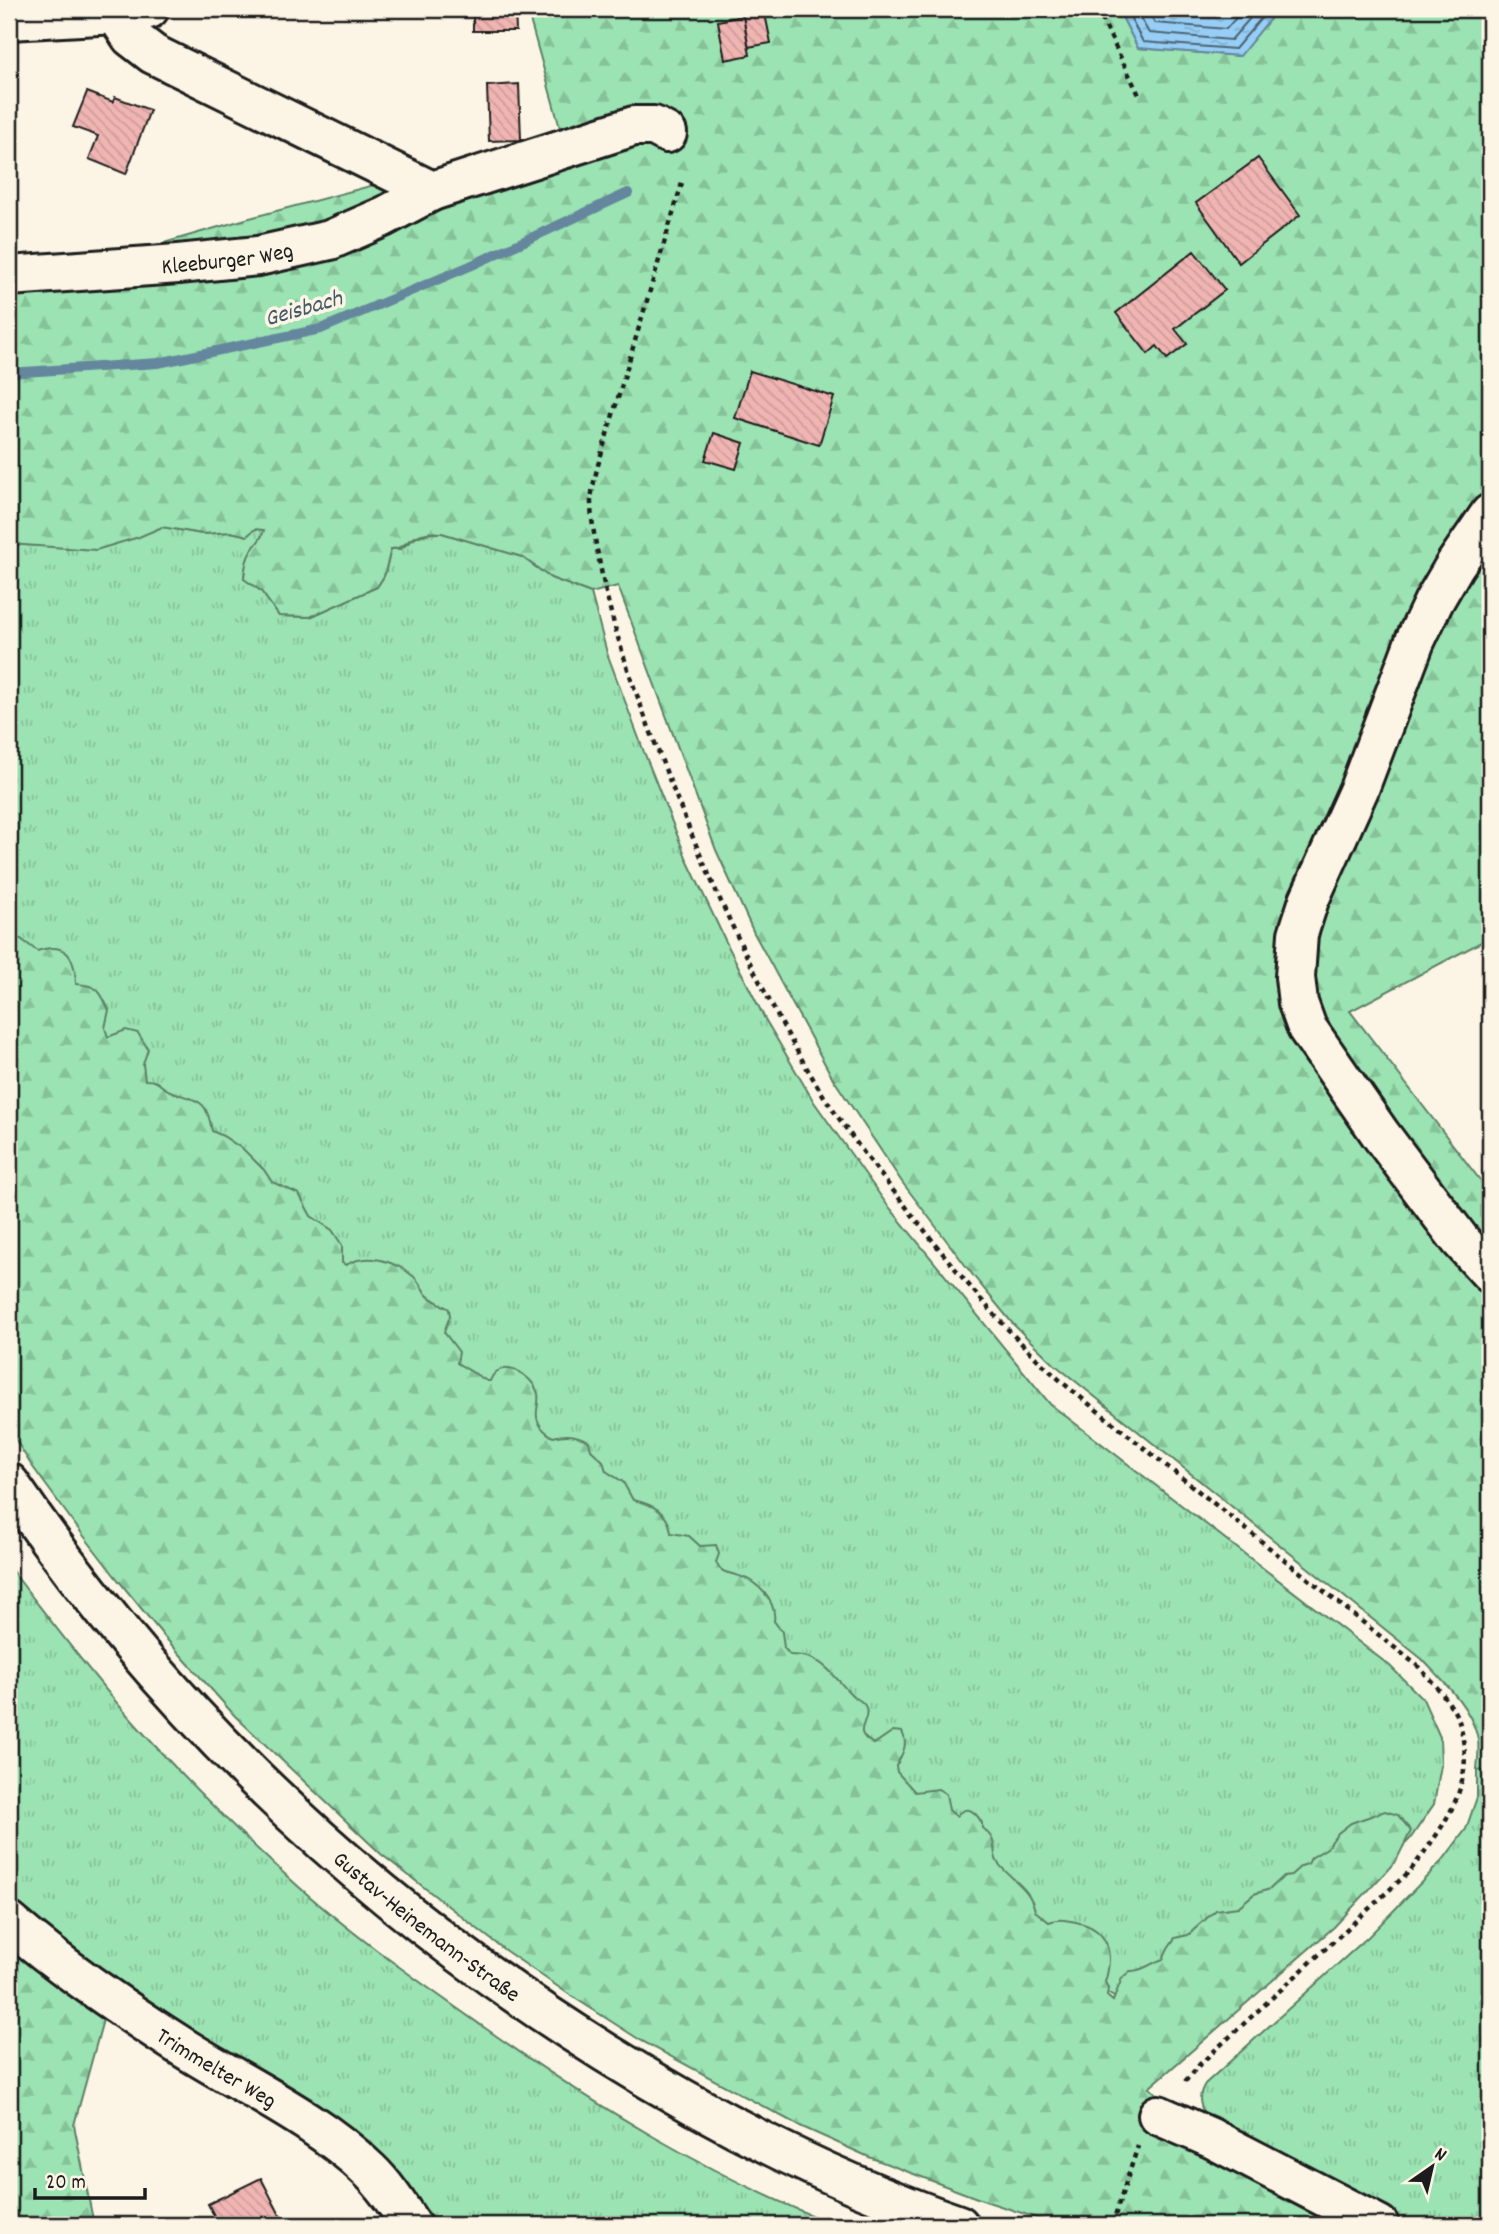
<svg xmlns="http://www.w3.org/2000/svg" width="1499" height="2234" viewBox="0 0 1499 2234" font-family="Dekko,sans-serif">
<style>
.grass{fill:url(#grass-tufts);stroke:#5c8067;stroke-width:2}
.forest{fill:url(#forest-firs);stroke:#5c8067;stroke-width:2}
.water{fill:url(#water-ripples);stroke:#65879e;stroke-width:2}
.lines{fill:none;stroke-linecap:round;stroke-linejoin:round}
.shore{stroke:#4d6373;stroke-width:2}
.stream{stroke:#65879e;stroke-width:10}
.building{fill:url(#building-back-hatch);stroke:#1c1c1c;stroke-width:2}
.minor-casing{stroke:#1c1c1c;stroke-width:44}
.major-casing{stroke:#1c1c1c;stroke-width:44}
.path{stroke:#1c1c1c;stroke-width:4.5;stroke-dasharray:5 5;stroke-linecap:butt}
.minor{stroke:#fcf5e5;stroke-width:38}
.major{stroke:#fcf5e5;stroke-width:38}
.labels{text-anchor:middle;stroke-width:7;stroke-linejoin:round;paint-order:stroke}
.street-label{font-size:23px;fill:#1c1c1c;stroke:#fcf5e5}
.water-label{font-size:24px;font-style:italic;fill:#475a68;stroke:#fcf5e5}
</style>
<defs>
<pattern id="grass-tufts" width="24" height="20" patternUnits="userSpaceOnUse" patternTransform="scale(1.75)"><rect width="24" height="20" fill="#9be3b2"/><path d="M3 7l-1-3M5 7V3M7 7l1-3M15 17l-1-3M17 17v-4M19 17l1-3" fill="none" stroke="#85c298"/></pattern>
<pattern id="forest-firs" width="22" height="20" patternUnits="userSpaceOnUse" patternTransform="scale(1.75)"><rect width="22" height="20" fill="#9be3b2"/><path d="M5 1l3.5 6h-7zM16 11l3.5 6h-7z" fill="#85c298"/></pattern>
<pattern id="water-ripples" width="26" height="14" patternUnits="userSpaceOnUse" patternTransform="scale(1.75)"><rect width="26" height="14" fill="#96cef5"/><path d="M2 4q2-2 4 0t4 0M15 11q2-2 4 0t4 0" fill="none" stroke="#81b0d1"/></pattern>
<pattern id="building-back-hatch" width="6" height="6" patternUnits="userSpaceOnUse" patternTransform="scale(1.75)"><rect width="6" height="6" fill="#f0b5b2"/><path d="M-1 5l2 2M0 0l6 6M5-1l2 2" fill="none" stroke="#cd9b98"/></pattern>
</defs>
<rect width="100%" height="100%" fill="#fcf5e5"/>
<filter id="ink" filterUnits="userSpaceOnUse"><feTurbulence type="fractalNoise" baseFrequency=".0143" numOctaves="2"/><feDisplacementMap in="SourceGraphic" scale="14" xChannelSelector="R" yChannelSelector="G"/><feConvolveMatrix kernelMatrix="1 2 1 2 8 2 1 2 1" color-interpolation-filters="sRGB"/></filter>
<g filter="url(#ink)">
<g class="grass">
<path d="M 162,527 L 202,534 L 231,532 L 247,535 L 255,529 L 265,530 C 258,552 246,550 244,578 L 261,591 L 279,616 L 310,617 L 377,587 L 384,576 L 391,549 L 401,549 C 415,537 422,532 442,533 L 522,557 L 551,578 L 591,593 L 607,653 L 644,752 L 688,862 L 726,942 L 765,1019 L 814,1102 L 885,1202 L 1050,1404 L 1390,1666 L 1423,1699 L 1440,1737 L 1441,1765 L 1434,1804 L 1410,1839 L 1341,1910 L 1188,2042 L 1015,1937 L 9,975 L 9,544 C 58,548 117,547 162,527 Z"/>
<path d="M 9,1567 C 49,1618 87,1670 130,1718 C 179,1774 234,1828 289,1878 C 349,1933 418,1981 485,2028 C 594,2105 710,2176 835,2225 L 436,2225 L 385,2159 L 349,2126 L 316,2104 L 249,2067 L 71,1953 L 9,1903 Z"/>
<path d="M 1477,1769 L 1490,1774 L 1490,2225 L 1403,2225 L 1372,2211 L 1205,2117 C 1200,2104 1197,2097 1205,2084 L 1369,1936 L 1443,1860 L 1466,1829 L 1477,1797 Z"/>
</g>
<g class="forest">
<path d="M 527,9 L 1118,9 L 1138,48 L 1239,56 L 1278,9 L 1490,9 L 1490,934 L 1489,938 L 1350,1011 L 1490,1193 L 1490,1774 L 1477,1769 C 1478,1759 1480,1745 1477,1735 C 1468,1703 1444,1683 1422,1659 L 1054,1364 L 1013,1324 L 975,1278 L 902,1182 L 832,1077 L 754,933 L 716,850 L 618,586 L 591,593 L 551,578 L 522,557 L 442,533 C 434,532 424,532 417,536 C 406,540 404,549 391,549 L 384,576 L 377,587 L 310,617 L 279,616 L 261,591 L 244,579 C 245,568 246,558 252,550 C 257,542 262,539 264,530 L 255,529 L 247,536 L 231,532 L 202,534 L 162,527 L 139,537 L 96,550 L 9,544 L 9,278 L 68,271 L 246,219 L 562,135 Z"/>
<path d="M 9,937 L 21,939 L 37,951 C 66,941 75,956 76,984 C 98,985 100,991 109,1010 L 105,1028 L 108,1037 L 126,1030 L 138,1033 L 148,1049 L 143,1064 L 145,1080 C 161,1080 158,1086 170,1091 C 198,1103 206,1096 212,1131 L 223,1136 L 244,1150 L 264,1170 L 272,1182 L 299,1194 L 311,1216 L 332,1230 L 342,1245 L 342,1263 L 346,1265 C 367,1252 395,1261 413,1276 C 419,1281 422,1288 426,1294 C 431,1300 442,1304 449,1309 L 450,1316 L 444,1332 L 459,1352 L 457,1363 L 487,1381 L 490,1381 C 499,1356 533,1374 538,1394 C 540,1403 534,1413 538,1421 C 541,1429 547,1433 553,1437 C 567,1433 576,1435 589,1441 L 591,1450 L 603,1461 L 606,1471 L 623,1482 L 633,1500 C 652,1504 669,1512 671,1533 L 689,1536 L 700,1546 L 716,1545 L 719,1554 L 716,1562 C 721,1574 728,1572 739,1576 C 757,1581 777,1601 774,1621 L 782,1632 L 784,1648 L 790,1655 C 823,1655 830,1673 851,1694 C 856,1700 864,1700 866,1708 C 871,1722 849,1731 874,1744 L 893,1731 L 902,1732 C 909,1745 902,1754 896,1766 L 897,1772 L 915,1792 L 938,1789 L 946,1794 L 949,1810 L 956,1816 C 967,1804 975,1811 982,1823 L 982,1828 C 1001,1842 990,1851 998,1863 C 1011,1880 1031,1888 1035,1911 L 1049,1922 C 1060,1918 1064,1920 1076,1922 C 1109,1929 1114,1953 1105,1982 L 1108,1988 L 1107,1996 L 1113,2001 L 1122,1978 L 1130,1971 C 1141,1972 1151,1963 1163,1959 L 1168,1948 L 1175,1938 L 1188,1935 L 1216,1910 L 1238,1907 L 1254,1894 L 1270,1889 L 1284,1876 L 1291,1875 L 1301,1866 L 1308,1864 L 1311,1858 L 1327,1848 L 1338,1833 L 1351,1823 L 1385,1811 L 1398,1815 L 1411,1831 L 1396,1861 L 1334,1927 L 1149,2088 L 1337,2222 L 1346,2225 L 1058,2225 L 985,2201 L 869,2157 L 798,2125 L 640,2040 L 570,1995 L 506,1951 L 381,1854 L 235,1716 L 162,1634 L 114,1575 L 73,1522 L 30,1463 L 9,1429 Z"/>
<path d="M 9,1940 L 106,2009 L 74,2125 L 94,2225 L 9,2225 Z"/>
</g>
<path class="water" d="M 1118,9 L 1278,9 L 1240,56 L 1138,48 Z"/>
<g class="lines">
<g class="shore">
<path d="M 1126,9 L 1143,42 L 1235,49 L 1269,9"/>
<path d="M 1135,9 L 1149,33 L 1231,40 L 1258,9"/>
<path d="M 1147,9 L 1155,23 L 1226,29 L 1244,9"/>
</g>
<path class="stream" d="M 9,373 L 158,363 L 321,329 L 470,266 L 628,193"/>
</g>
<g class="building">
<path d="M 483,9 L 515,9 L 516,31 L 473,31 L 473,14 L 483,14 Z"/>
<path d="M 754,9 L 764,9 L 771,43 L 748,47 L 742,11 Z"/>
<path d="M 743,16 L 750,55 L 725,60 L 718,21 Z"/>
<path d="M 519,84 L 521,140 L 489,141 L 487,86 Z"/>
<path d="M 87,92 L 113,102 L 115,97 L 150,110 L 126,174 L 89,159 L 98,136 L 73,127 Z"/>
<path d="M 1258,158 L 1300,215 L 1239,263 L 1196,203 Z"/>
<path d="M 1194,251 L 1225,290 L 1175,329 L 1187,344 L 1167,359 L 1157,346 L 1148,354 L 1116,313 Z"/>
<path d="M 750,371 L 834,397 L 819,445 L 735,418 Z"/>
<path d="M 714,433 L 744,443 L 736,469 L 705,460 Z"/>
<path d="M 261,2178 L 285,2225 L 219,2225 L 208,2204 Z"/>
</g>
<g class="lines">
<g class="minor-casing">
<g id="minor">
<path d="M 116,14 L 131,37 L 153,54 L 432,191 L 634,126 L 654,126 L 667,133"/>
<path d="M 9,20 L 116,14 L 149,9"/>
<path id="s1" d="M 9,276 L 178,264 L 258,256 L 330,240 L 383,217 L 432,191"/>
<path d="M 1490,514 L 1455,565 L 1434,601 L 1415,641 L 1359,789 L 1309,900 L 1298,934 L 1295,977 L 1298,1003 L 1307,1028 L 1381,1135 L 1460,1240 L 1490,1273"/>
<path id="s2" d="M 9,1922 C 60,1966 116,2004 173,2041 C 239,2084 312,2115 369,2170 C 385,2185 399,2207 411,2225"/>
<path d="M 1158,2115 L 1211,2138 L 1379,2225"/>
</g>
</g>
<g class="major-casing">
<g id="major">
<path id="s3" d="M 9,1483 C 168,1716 366,1904 606,2053 C 718,2123 834,2182 959,2225"/>
</g>
</g>
<g class="path">
<path d="M 1097,9 L 1139,95"/>
<path d="M 682,183 L 598,465 C 595,477 592,489 591,501 C 591,523 596,544 600,565 C 612,627 632,684 655,743 C 701,863 753,980 820,1090 C 851,1139 889,1185 925,1231 C 969,1287 1014,1341 1069,1388 L 1419,1667 C 1433,1683 1449,1699 1458,1719 C 1461,1725 1462,1733 1463,1740 C 1473,1790 1439,1833 1410,1871 L 1200,2064 L 1182,2085"/>
<path d="M 1112,2225 L 1138,2146"/>
</g>
<use href="#minor" class="minor"/>
<use href="#major" class="major"/>
</g>
</g>
<g class="labels">
<g class="street-label">
<text dy="8" stroke="none"><textPath href="#s1" startOffset="219">Kleeburger Weg</textPath></text>
<text dy="8" stroke="none"><textPath href="#s3" startOffset="612">Gustav-Heinemann-Straße</textPath></text>
<text dy="8" stroke="none"><textPath href="#s2" startOffset="254">Trimmelter Weg</textPath></text>
</g>
<g class="water-label">
<text transform="translate(303 307) rotate(-16)" y="8">Geisbach</text>
</g>
</g>
<rect width="1499" height="2234" fill="none" stroke="#fcf5e5" stroke-width="35"/>
<rect x="18" y="18" width="1464" height="2199" fill="none" stroke="#1c1c1c" stroke-width="2.5" filter="url(#ink)"/>
<g transform="translate(1432 2167) rotate(34)" stroke="#fcf5e5" stroke-width="5" paint-order="stroke">
<path d="M0-5L12 26L0 18L-12 26Z" fill="#1c1c1c"/>
<text y="-10" font-size="19" font-weight="bold" text-anchor="middle" fill="#1c1c1c">N</text>
</g>
<path d="M35 2188v10h110v-10" fill="none" stroke="#1c1c1c" stroke-width="3.5"/>
<text x="46" y="2188" font-size="21" fill="#1c1c1c" stroke="#fcf5e5" stroke-width="5" paint-order="stroke">20 m</text>
</svg>
